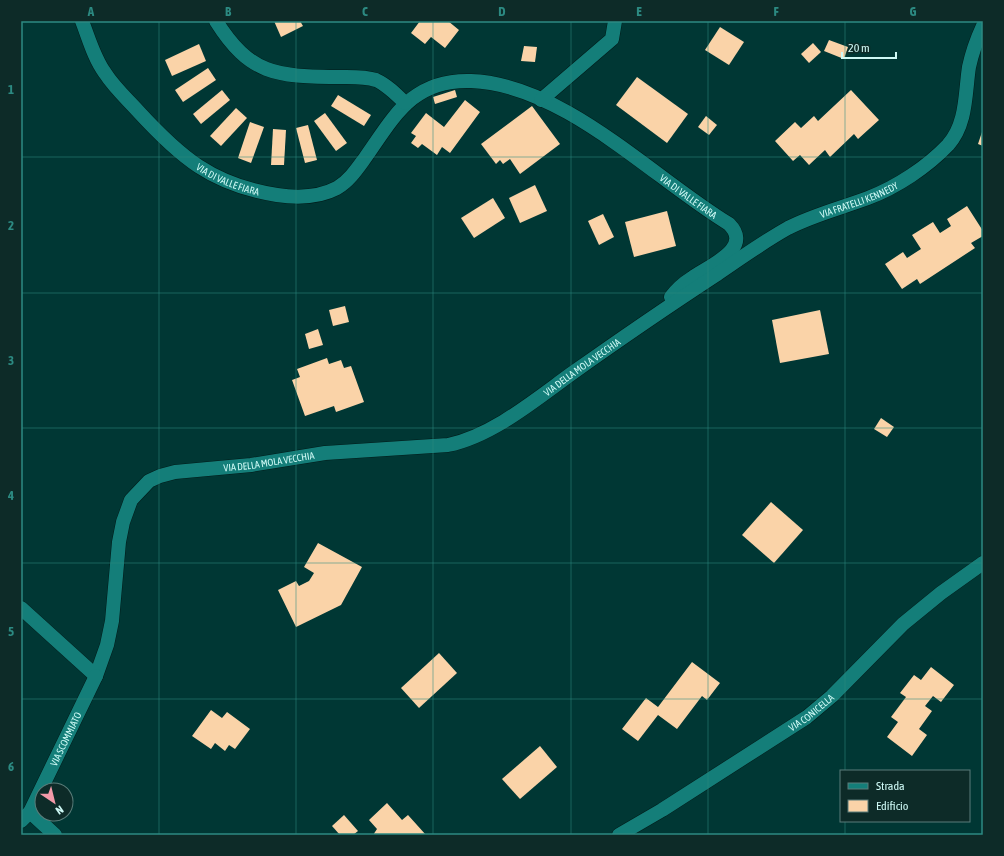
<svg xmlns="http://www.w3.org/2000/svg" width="1004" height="856" viewBox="0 0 1004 856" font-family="'Asap Condensed',sans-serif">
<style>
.building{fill:#fad3a8}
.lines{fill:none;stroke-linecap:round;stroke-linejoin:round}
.minor-casing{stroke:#001c1a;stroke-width:15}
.minor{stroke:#147e79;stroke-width:14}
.grid{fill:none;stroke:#2c8a82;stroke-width:1;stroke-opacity:0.55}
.labels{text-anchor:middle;stroke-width:4;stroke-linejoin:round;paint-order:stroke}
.street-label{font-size:10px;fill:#cef9f5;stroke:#0d2b28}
.neatline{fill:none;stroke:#2c8a82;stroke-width:1.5}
.grid-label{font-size:13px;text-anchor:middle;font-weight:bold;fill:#2c8a82}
</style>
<rect width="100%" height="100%" fill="#003734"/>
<g class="building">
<path d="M 274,21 L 300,21 L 303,26 L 281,37 Z"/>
<path d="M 420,21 L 448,21 L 459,30 L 445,48 L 431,37 L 425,44 L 411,33 Z"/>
<path d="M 720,27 L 744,42 L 729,65 L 705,50 Z"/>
<path d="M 829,40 L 848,47 L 844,59 L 824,51 Z"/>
<path d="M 813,43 L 821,52 L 809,63 L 801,54 Z"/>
<path d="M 199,44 L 206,61 L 172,76 L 165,60 Z"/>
<path d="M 524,46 L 537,47 L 535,62 L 521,61 Z"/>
<path d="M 208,68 L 216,80 L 183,102 L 175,90 Z"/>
<path d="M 637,77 L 688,114 L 667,143 L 616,105 Z"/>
<path d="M 222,90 L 230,100 L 201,124 L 193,114 Z"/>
<path d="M 455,90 L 457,97 L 435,104 L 433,97 Z"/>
<path d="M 851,90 L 879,120 L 858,139 L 854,134 L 830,157 L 825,150 L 809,165 L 800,155 L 793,161 L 775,141 L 795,122 L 801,128 L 814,116 L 818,121 Z"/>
<path d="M 338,95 L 371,115 L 364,126 L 331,106 Z"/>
<path d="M 465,100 L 480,112 L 450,153 L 442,147 L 437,155 L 422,144 L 418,148 L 411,143 L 416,136 L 411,133 L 426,113 L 444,127 Z"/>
<path d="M 532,106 L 560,144 L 520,174 L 510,159 L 503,164 L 500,160 L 496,164 L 481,144 Z"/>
<path d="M 236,108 L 247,118 L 221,146 L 210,136 Z"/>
<path d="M 325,113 L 347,143 L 336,151 L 314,121 Z"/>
<path d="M 706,116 L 717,125 L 709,135 L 698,127 Z"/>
<path d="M 250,122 L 264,127 L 251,163 L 238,158 Z"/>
<path d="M 308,125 L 317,160 L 305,163 L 296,128 Z"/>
<path d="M 273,129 L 286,130 L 284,165 L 271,165 Z"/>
<path d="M 983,129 L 983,146 L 978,144 Z"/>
<path d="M 535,185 L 547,211 L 520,223 L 509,198 Z"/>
<path d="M 493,198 L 505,218 L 474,238 L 461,218 Z"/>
<path d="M 967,206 L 983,231 L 983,236 L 971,243 L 975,248 L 920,284 L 917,279 L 902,289 L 885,264 L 903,252 L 907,258 L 921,249 L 912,235 L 933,222 L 940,233 L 951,226 L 947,219 Z"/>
<path d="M 667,211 L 676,246 L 634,257 L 625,222 Z"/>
<path d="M 603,214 L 614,237 L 599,245 L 588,221 Z"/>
<path d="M 345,306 L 349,322 L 333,326 L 329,310 Z"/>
<path d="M 820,310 L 829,354 L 780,363 L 772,320 Z"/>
<path d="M 318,329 L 323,345 L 309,349 L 305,334 Z"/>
<path d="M 327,358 L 329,364 L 341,360 L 344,368 L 351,366 L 364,402 L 336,412 L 334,406 L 305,416 L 292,380 L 300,377 L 297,369 Z"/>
<path d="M 881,418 L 894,427 L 887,437 L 874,429 Z"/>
<path d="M 771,502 L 803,530 L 774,563 L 742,535 Z"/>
<path d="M 318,543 L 362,567 L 341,605 L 296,627 L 278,590 L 296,581 L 299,586 L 309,581 L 314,573 L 304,567 Z"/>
<path d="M 439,653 L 457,673 L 419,708 L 401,688 Z"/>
<path d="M 692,662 L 720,683 L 707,700 L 702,696 L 677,729 L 658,715 L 638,741 L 622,729 L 646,698 L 658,707 Z"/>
<path d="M 931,667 L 954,685 L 941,702 L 933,696 L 925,706 L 932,711 L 919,729 L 927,735 L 912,756 L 887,737 L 898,722 L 891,717 L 906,697 L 900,693 L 914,675 L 921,680 Z"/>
<path d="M 211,710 L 222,718 L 227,712 L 250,729 L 235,749 L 229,745 L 225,751 L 215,743 L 211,749 L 192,736 Z"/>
<path d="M 540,746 L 557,767 L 520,799 L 502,779 Z"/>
<path d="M 387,803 L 402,820 L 408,815 L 426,835 L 373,835 L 377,829 L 369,820 Z"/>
<path d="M 344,815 L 358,831 L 353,835 L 340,835 L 332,826 Z"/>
</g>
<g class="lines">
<g class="minor-casing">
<g id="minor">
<path id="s1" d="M 82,21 C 89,39 94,58 105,73 C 114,87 126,98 137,110 C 180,157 212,185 277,195 C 297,198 318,198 337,188 C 349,181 357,169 365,158 C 394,117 412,79 471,81 C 563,84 653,178 729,224 C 754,249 708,266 692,278 C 684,283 677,289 671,297"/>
<path d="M 216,21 C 250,75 276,76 336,77 C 349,77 364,76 376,80 C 387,85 396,94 405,103"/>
<path d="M 541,100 L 612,39 L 615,21"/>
<path id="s2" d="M 21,608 L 96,676 L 107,645 L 112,621 L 119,542 L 123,522 L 131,500 L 149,481 L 160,476 L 175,472 L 251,465 L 325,453 L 448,445 C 492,436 535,400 571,374 C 619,340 667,307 716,275 C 739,259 763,242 788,228 C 813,215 841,208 868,198 C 897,187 927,167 948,145 C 967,124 965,93 969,67 C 972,53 977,39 983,26"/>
<path d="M 30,812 L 55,835"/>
<path id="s3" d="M 21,821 L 30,812 L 96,676"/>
<path id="s4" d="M 619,835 L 662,810 L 807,717 L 832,696 L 903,624 L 941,593 L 983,563"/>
</g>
</g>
<use href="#minor" class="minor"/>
</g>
<path class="grid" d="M 159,21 L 159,835M 296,21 L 296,835M 433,21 L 433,835M 571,21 L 571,835M 708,21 L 708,835M 845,21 L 845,771M 21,157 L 983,157M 21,293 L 983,293M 21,428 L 983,428M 21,563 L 983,563M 21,699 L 983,699M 845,821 L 845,835"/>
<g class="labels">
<g class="street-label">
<text dy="4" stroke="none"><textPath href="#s1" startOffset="222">VIA DI VALLE FIARA</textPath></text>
<text dy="4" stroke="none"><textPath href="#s1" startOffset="765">VIA DI VALLE FIARA</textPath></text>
<text dy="4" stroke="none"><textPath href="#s2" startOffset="1091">VIA FRATELLI KENNEDY</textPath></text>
<text dy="4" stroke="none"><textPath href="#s2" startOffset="766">VIA DELLA MOLA VECCHIA</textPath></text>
<text dy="4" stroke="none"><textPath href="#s2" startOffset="430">VIA DELLA MOLA VECCHIA</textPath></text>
<text dy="4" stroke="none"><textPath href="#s4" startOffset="228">VIA CONICELLA</textPath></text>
<text dy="4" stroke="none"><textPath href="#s3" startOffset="94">VIA SCOMMIATO</textPath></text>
</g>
</g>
<rect width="1004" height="856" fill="none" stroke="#0d2b28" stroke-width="44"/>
<rect x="840" y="770" width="130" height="52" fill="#0d2b28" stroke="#5a7d7a"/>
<rect x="848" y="783" width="20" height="6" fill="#147e79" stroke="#5a7d7a"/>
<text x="876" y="790" font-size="12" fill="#cef9f5">Strada</text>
<rect x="848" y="800" width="20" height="12" fill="#fad3a8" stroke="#5a7d7a"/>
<text x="876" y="810" font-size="12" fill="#cef9f5">Edificio</text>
<g transform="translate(54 802) rotate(145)"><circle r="19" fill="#0d2b28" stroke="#5a7d7a"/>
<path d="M0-3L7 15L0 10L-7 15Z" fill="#f39aa9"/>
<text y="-6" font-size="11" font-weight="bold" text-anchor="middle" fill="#cef9f5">N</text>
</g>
<path d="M842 52v6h54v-6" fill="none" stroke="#cef9f5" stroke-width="2"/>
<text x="848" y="52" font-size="12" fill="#cef9f5" stroke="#0d2b28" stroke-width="3" paint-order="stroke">20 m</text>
<rect x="22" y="22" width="960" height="812" class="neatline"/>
<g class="grid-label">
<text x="91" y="16">A</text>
<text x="228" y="16">B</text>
<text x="365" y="16">C</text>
<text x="502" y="16">D</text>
<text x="639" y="16">E</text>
<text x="776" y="16">F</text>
<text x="913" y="16">G</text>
<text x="11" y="94">1</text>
<text x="11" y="230">2</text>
<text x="11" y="365">3</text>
<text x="11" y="500">4</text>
<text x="11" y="636">5</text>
<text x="11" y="771">6</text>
</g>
</svg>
